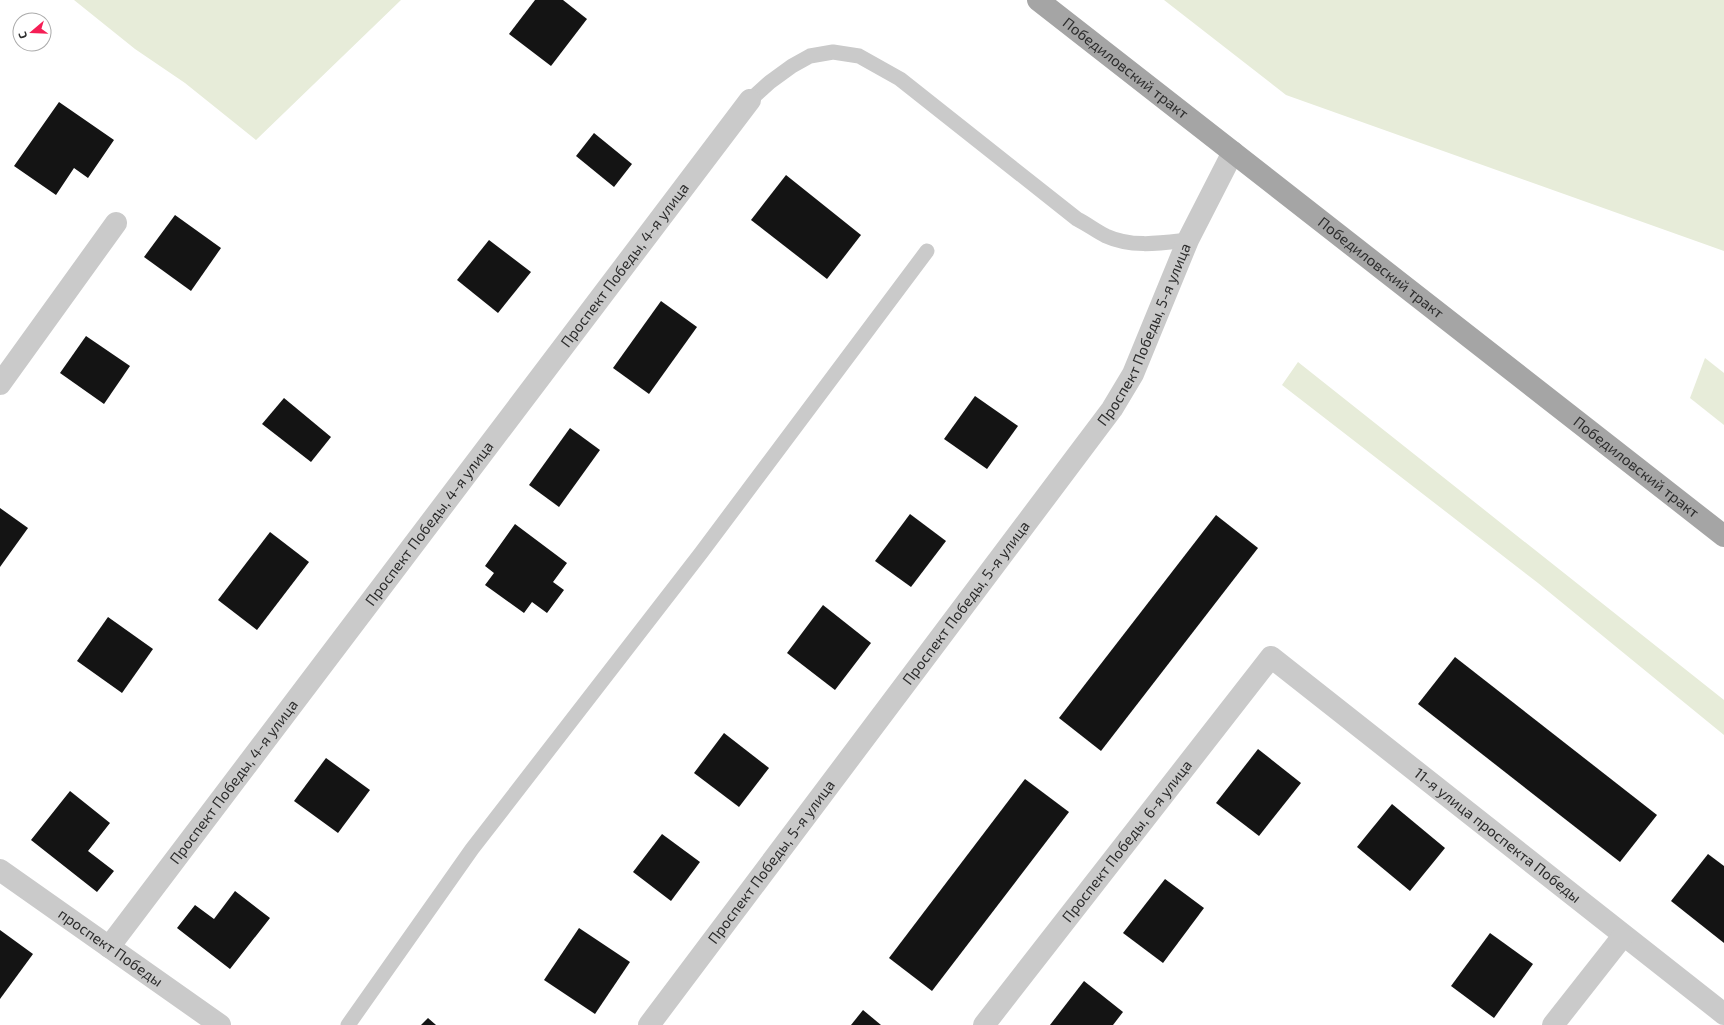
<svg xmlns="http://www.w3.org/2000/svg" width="1724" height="1025" viewBox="0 0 1724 1025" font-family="'Exo 2',sans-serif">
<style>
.green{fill:#e7ecd9}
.building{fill:#141414}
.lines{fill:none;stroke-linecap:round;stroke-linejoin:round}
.lane{stroke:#cacaca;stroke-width:15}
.street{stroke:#cacaca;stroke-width:22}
.primary{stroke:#a5a5a5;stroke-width:22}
.labels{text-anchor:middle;stroke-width:4;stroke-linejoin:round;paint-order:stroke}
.street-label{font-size:15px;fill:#2d2d2d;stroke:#fff}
</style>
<rect width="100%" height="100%" fill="#fff"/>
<g class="green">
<path d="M 74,0 L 401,0 L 256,140 L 185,83 L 135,49 Z"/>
<path d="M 1164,0 L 1724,0 L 1724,251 L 1286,95 Z"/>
<path d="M 1705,358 L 1724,373 L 1724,425 L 1690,398 Z"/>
<path d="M 1298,362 L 1724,700 L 1724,735 L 1538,583 L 1282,385 Z"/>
</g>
<g class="building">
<path d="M 535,0 L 563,0 L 587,19 L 551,66 L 509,34 Z"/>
<path d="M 59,102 L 114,140 L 88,178 L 74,168 L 56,195 L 14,166 Z"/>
<path d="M 594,133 L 632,164 L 614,187 L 576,156 Z"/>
<path d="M 786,175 L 861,235 L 827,279 L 751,220 Z"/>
<path d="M 175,215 L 221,248 L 191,291 L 144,257 Z"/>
<path d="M 489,240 L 531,272 L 498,313 L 457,280 Z"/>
<path d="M 661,301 L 697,327 L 649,394 L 613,368 Z"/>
<path d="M 86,336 L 130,366 L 104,404 L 60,373 Z"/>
<path d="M 975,396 L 1018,426 L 987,469 L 944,439 Z"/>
<path d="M 284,398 L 331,437 L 311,462 L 262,424 Z"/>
<path d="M 570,428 L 600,450 L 559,507 L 529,485 Z"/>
<path d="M 0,508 L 28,528 L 0,567 Z"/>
<path d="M 910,514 L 946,541 L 911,587 L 875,561 Z"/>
<path d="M 1216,515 L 1258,548 L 1101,751 L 1059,718 Z"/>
<path d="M 515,524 L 567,563 L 553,582 L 564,590 L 547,613 L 532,602 L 524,613 L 485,585 L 494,573 L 485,566 Z"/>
<path d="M 270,532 L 309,562 L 257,630 L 218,600 Z"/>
<path d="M 823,605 L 871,643 L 835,690 L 787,653 Z"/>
<path d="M 108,617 L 153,649 L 122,693 L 77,661 Z"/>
<path d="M 1455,657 L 1657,815 L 1620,862 L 1418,704 Z"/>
<path d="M 724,733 L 769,768 L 739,807 L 694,773 Z"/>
<path d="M 1258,749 L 1301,783 L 1259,836 L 1216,803 Z"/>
<path d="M 326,758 L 370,790 L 338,833 L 294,801 Z"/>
<path d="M 1025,779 L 1069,812 L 932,991 L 889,958 Z"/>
<path d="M 70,791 L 110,823 L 88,851 L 114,871 L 97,892 L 31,840 Z"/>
<path d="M 1392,804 L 1445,848 L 1410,891 L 1357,847 Z"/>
<path d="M 662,834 L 700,862 L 671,901 L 633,872 Z"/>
<path d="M 1708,854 L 1724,866 L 1724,943 L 1671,901 Z"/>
<path d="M 1165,879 L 1204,908 L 1163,963 L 1123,933 Z"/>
<path d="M 235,891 L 270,918 L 230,969 L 177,928 L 195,905 L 214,919 Z"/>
<path d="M 579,928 L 630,962 L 595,1014 L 544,980 Z"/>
<path d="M 0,930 L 33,954 L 0,999 Z"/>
<path d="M 1490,933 L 1533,964 L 1494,1018 L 1451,986 Z"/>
<path d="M 1084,981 L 1123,1012 L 1113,1025 L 1050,1025 Z"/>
<path d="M 863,1010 L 881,1025 L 851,1025 Z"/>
<path d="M 428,1018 L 436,1025 L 421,1025 Z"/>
</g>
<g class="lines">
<g class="lane">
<path d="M 750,100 L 770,82 L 792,66 L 810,56 L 833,52 L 859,56 L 900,79 L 1077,219 C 1087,224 1096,231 1106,236 C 1132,248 1162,243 1188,240"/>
<path d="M 348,1025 L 472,849 L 701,553 L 927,251"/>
</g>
<g class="street">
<path d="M 0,384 L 116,223"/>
<path id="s1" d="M 0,870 L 220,1025"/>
<path id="s2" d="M 109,947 L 750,100"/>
<path id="s3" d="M 649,1025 L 1112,409 L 1133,374 L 1188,240 L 1233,152"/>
<path id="s4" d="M 984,1025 L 1271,657 L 1724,1014"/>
<path d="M 1553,1025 L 1623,936"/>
</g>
<path class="primary" id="s5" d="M 1038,0 L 1724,536"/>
</g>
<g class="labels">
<g class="street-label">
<text dy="5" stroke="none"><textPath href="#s5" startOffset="111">Победиловский тракт</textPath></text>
<text dy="5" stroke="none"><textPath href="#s2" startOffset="855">Проспект Победы, 4-я улица</textPath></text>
<text dy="5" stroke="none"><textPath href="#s5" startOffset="435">Победиловский тракт</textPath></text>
<text dy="5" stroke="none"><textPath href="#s3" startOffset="852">Проспект Победы, 5-я улица</textPath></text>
<text dy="5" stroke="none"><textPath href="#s5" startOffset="759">Победиловский тракт</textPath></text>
<text dy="5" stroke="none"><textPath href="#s2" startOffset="531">Проспект Победы, 4-я улица</textPath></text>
<text dy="5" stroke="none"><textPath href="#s3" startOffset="528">Проспект Победы, 5-я улица</textPath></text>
<text dy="5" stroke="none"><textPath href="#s2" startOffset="207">Проспект Победы, 4-я улица</textPath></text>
<text dy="5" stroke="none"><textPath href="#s4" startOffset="755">11-я улица проспекта Победы</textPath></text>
<text dy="5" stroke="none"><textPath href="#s4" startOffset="233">Проспект Победы, 6-я улица</textPath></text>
<text dy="5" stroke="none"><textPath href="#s3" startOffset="204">Проспект Победы, 5-я улица</textPath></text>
<text dy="5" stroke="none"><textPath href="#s1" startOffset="135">проспект Победы</textPath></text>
</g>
</g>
<g transform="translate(32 32) rotate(251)"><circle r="19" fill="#ffffff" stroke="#ababab"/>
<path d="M0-3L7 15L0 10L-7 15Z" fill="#f51e55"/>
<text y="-6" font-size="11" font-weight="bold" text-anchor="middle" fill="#2d2d2d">С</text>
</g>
</svg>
